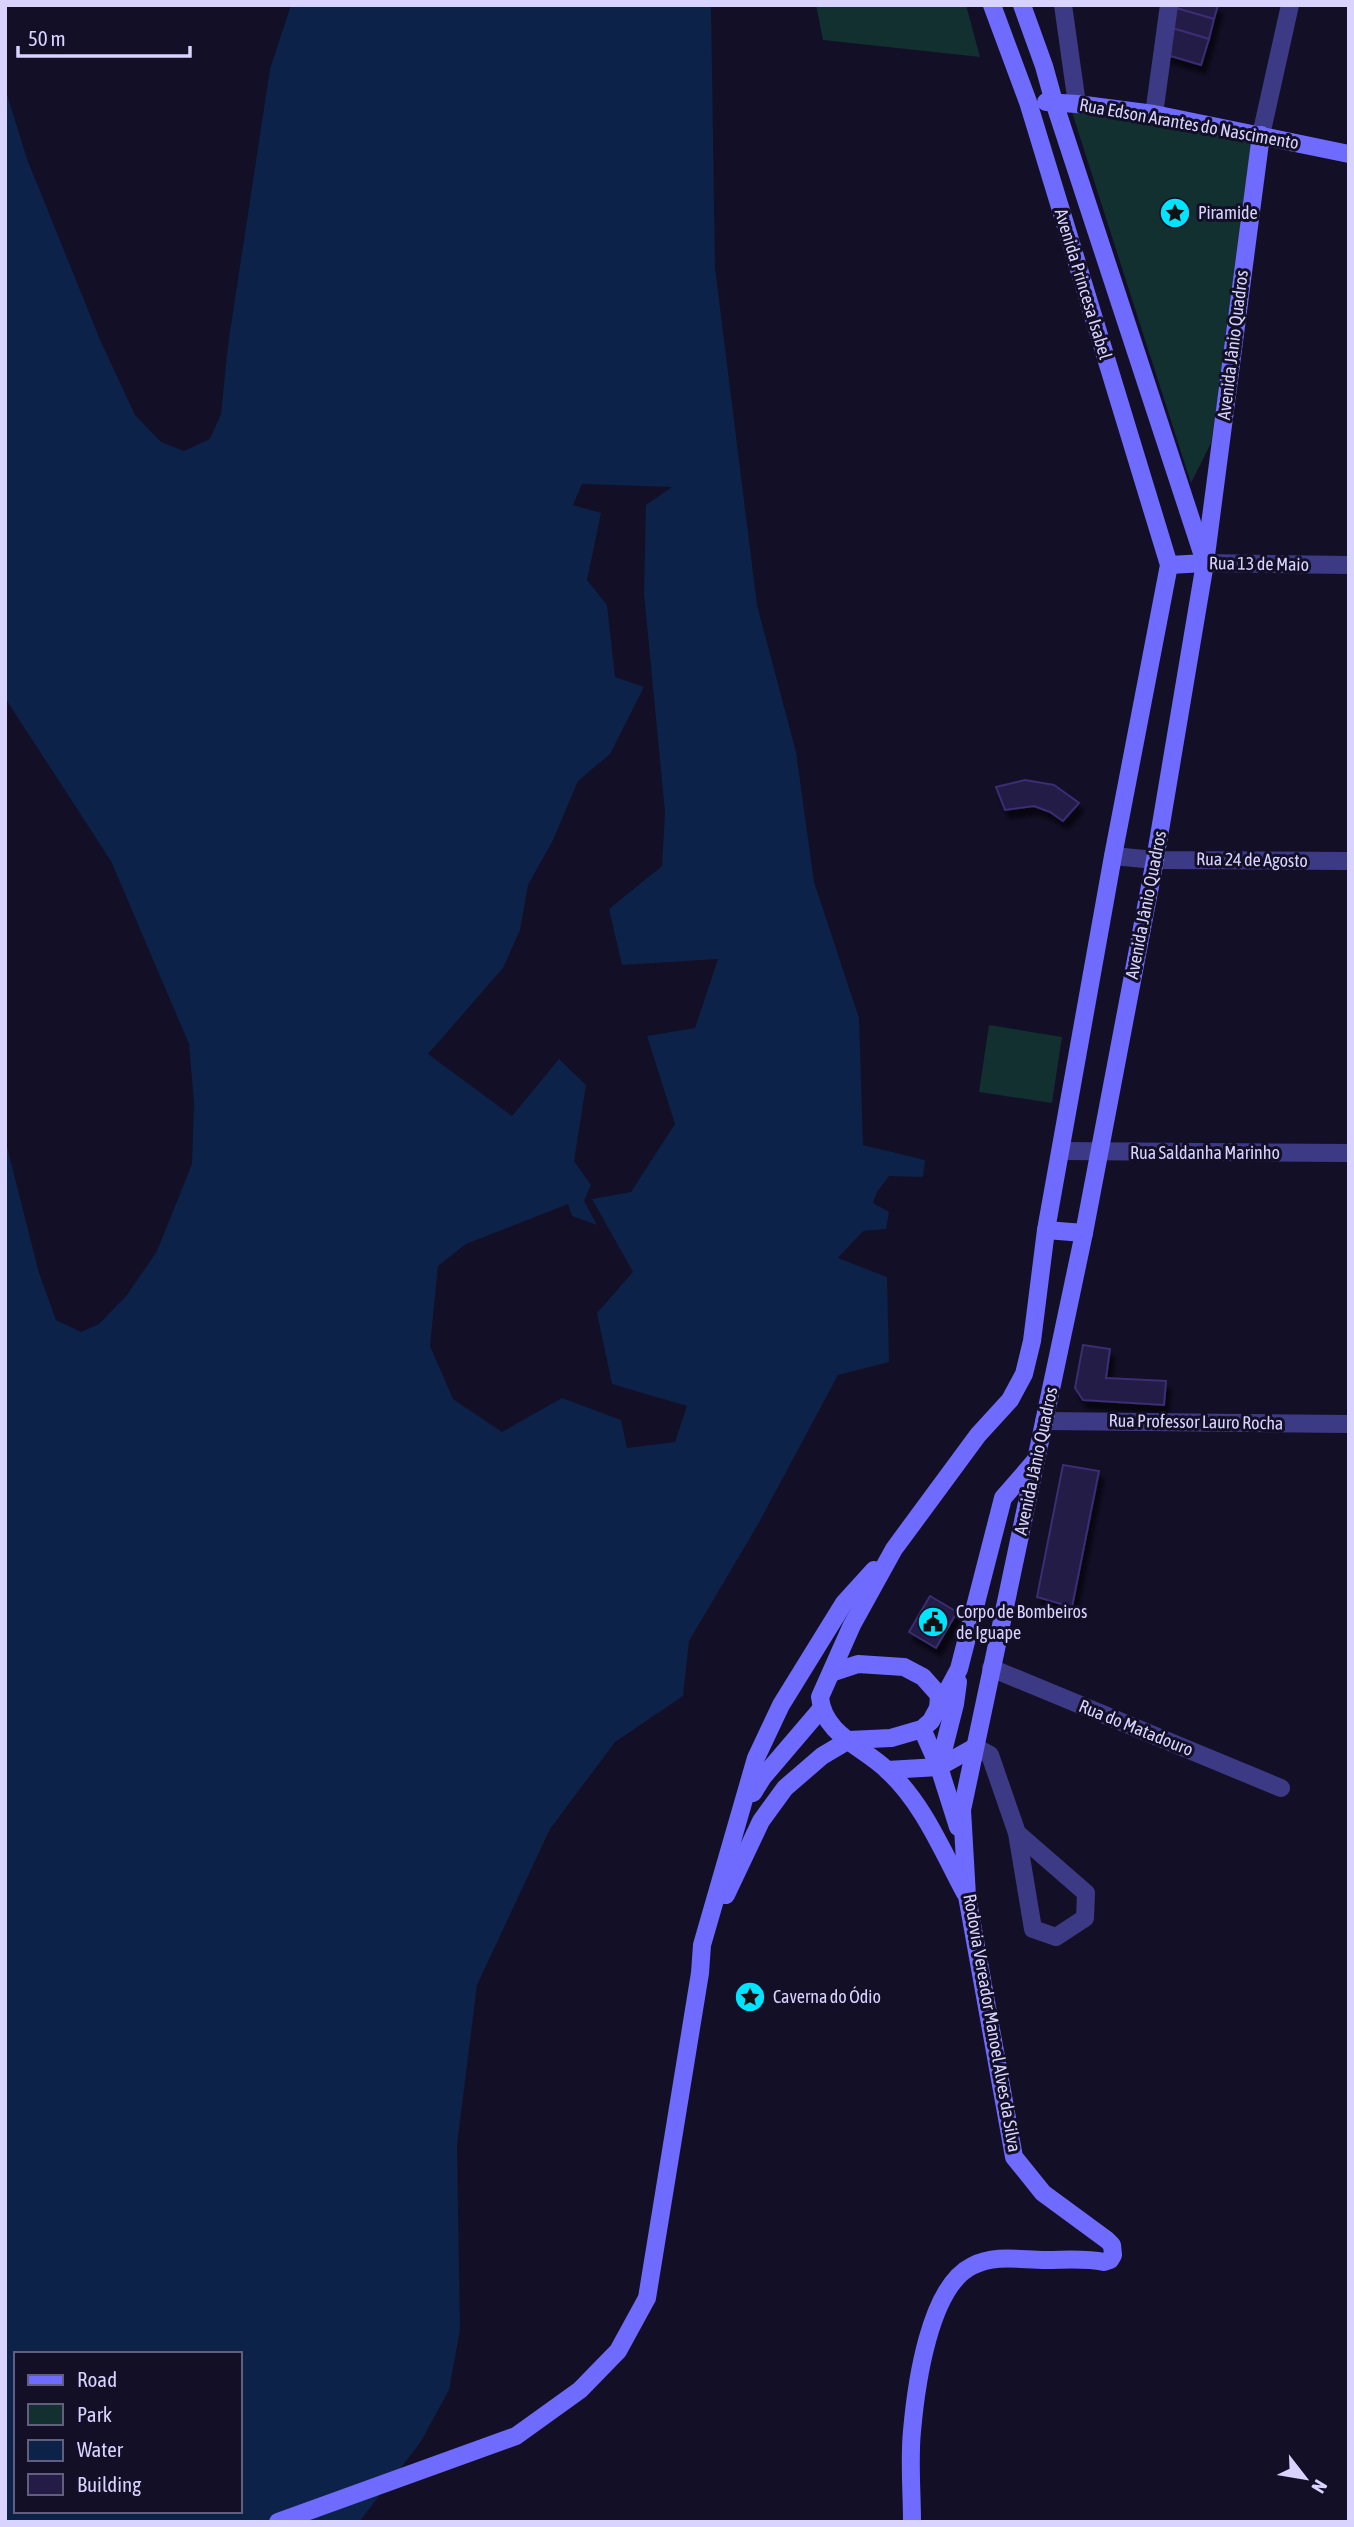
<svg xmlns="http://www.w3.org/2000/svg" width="1354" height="2527" viewBox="0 0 1354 2527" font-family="'Asap Condensed',sans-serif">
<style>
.green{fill:#12302f}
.water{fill:#0c2248;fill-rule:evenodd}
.building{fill:#241b47;stroke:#3b2d73;stroke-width:2;filter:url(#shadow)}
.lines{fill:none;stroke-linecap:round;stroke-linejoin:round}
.minor{stroke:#3d3a85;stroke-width:18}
.secondary{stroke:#6f6bff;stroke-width:18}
.labels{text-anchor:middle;stroke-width:6;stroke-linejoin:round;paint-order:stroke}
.street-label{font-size:18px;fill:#d9d4ff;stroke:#130f26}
.poi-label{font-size:18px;fill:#d9d4ff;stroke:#130f26;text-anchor:start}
</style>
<defs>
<filter id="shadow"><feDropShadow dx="4.5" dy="8" stdDeviation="2" flood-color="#0009"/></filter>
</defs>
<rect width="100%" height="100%" fill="#130f26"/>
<g class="green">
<path d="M 816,5 L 966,5 L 980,57 L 823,40 Z"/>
<path d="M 1070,106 L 1260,135 L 1211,443 L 1191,483 Z"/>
<path d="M 989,1025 L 1062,1037 L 1052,1103 L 979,1092 Z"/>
</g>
<path class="water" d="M 291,5 L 711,5 L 715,268 L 757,605 L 796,752 L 814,882 L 859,1018 L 863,1145 L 925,1160 L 923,1177 L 889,1176 L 877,1192 L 873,1203 L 889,1212 L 886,1229 L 863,1231 L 838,1258 L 887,1277 L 889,1362 L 838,1375 L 757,1526 L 689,1641 L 683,1696 L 615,1742 L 550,1829 L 477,1985 L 457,2145 L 460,2330 L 449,2390 L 420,2443 L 359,2522 L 5,2522 L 5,1139 L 39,1273 L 56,1320 L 81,1332 L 99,1324 L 127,1295 L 157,1251 L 192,1164 L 194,1102 L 189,1044 L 111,861 L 5,698 L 5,88 L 27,159 L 101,342 L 135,415 L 161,442 L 184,451 L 210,439 L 221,414 L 228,345 L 270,69 ZM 582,484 L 672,487 L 646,505 L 644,594 L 665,812 L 662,866 L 609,909 L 622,965 L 718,959 L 695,1028 L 647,1036 L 675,1124 L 631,1192 L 592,1199 L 633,1272 L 597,1313 L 612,1384 L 687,1406 L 675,1442 L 627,1448 L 621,1420 L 562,1398 L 502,1432 L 453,1399 L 430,1346 L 438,1266 L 466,1244 L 568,1204 L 572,1216 L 597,1225 L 584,1201 L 591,1185 L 574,1161 L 586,1085 L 559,1059 L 512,1116 L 428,1054 L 503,968 L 520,930 L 528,885 L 553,840 L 578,781 L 610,754 L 644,687 L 615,677 L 607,605 L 587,580 L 601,513 L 573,505 ZM 16,2354 L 240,2354 L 240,2511 L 16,2511 Z"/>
<g class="building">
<path d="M 1177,5 L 1218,5 L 1214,19 L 1176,8 Z"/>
<path d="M 1176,8 L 1214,19 L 1209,39 L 1172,28 Z"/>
<path d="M 1172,28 L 1209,39 L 1201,65 L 1164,54 Z"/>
<path d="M 1025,780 L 1054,785 L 1079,803 L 1063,821 L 1050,812 L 1034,806 L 1005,810 L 996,787 Z"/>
<path d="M 1083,1345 L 1110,1349 L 1106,1378 L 1166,1381 L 1164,1405 L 1083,1400 L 1075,1388 Z"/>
<path d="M 1063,1465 L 1099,1471 L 1072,1607 L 1037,1597 Z"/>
<path d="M 930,1596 L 957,1612 L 936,1648 L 909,1632 Z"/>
</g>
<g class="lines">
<g class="minor">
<path d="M 1063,5 L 1077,104"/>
<path d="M 1154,114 L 1169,5"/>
<path d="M 1261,135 L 1290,5"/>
<path d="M 1205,563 L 1349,565"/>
<path d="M 1113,856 L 1155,860 L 1349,861"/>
<path d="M 1061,1151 L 1349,1153"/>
<path d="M 1044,1421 L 1349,1424"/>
<path d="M 991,1668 L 1281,1788"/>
<path d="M 975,1747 L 990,1755 L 1017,1833 L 1033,1929 L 1056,1937 L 1085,1918 L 1086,1893 L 1017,1833"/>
</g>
<g class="secondary">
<path d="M 1022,5 L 1044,66 L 1054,102 L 1203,556"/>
<path d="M 1046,102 L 1077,104 L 1154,114 L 1349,154"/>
<path d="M 1169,565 L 1205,563"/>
<path d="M 1046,1230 L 1084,1233"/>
<path d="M 831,1673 L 858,1664 L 904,1667 L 923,1677 L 939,1695 L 938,1710"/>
<path d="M 922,1729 L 939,1767 L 958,1827"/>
<path d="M 939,1767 L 955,1704 L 958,1682"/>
<path d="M 887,1770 L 939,1767 L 975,1747"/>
<path d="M 753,1793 L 763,1777 L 821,1709"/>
<path d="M 965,1893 C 942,1850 923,1803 887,1770 C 863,1747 823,1734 820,1697 L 852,1625 L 894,1549 L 978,1435 L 1010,1400 L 1024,1374 L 1032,1341 L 1046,1230 L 1113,856 L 1169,565 L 1028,102 L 992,5"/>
<path d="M 726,1895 L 761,1821 L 785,1788 L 822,1756 L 849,1740 L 891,1738 L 922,1729 L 931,1721 L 959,1669 L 1003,1498 L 1035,1461"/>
<path d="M 278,2522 L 516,2436 L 580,2390 L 618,2351 L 647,2298 L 700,1973 L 702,1945 L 756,1758 L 781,1705 L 844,1603 L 874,1570"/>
<path d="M 912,2522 C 912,2492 909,2460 912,2431 C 916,2386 929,2287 972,2266 C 996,2254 1020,2260 1046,2260 C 1065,2260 1085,2258 1104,2262 L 1110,2260 L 1113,2255 L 1112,2245 L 1107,2240 L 1043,2193 L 1014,2157 L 967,1896 L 962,1810 L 1084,1233 L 1155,860 L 1205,563 L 1261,135"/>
</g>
</g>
<defs>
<g id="sight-disc" transform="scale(1.575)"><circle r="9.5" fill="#00e5ff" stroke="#130f26"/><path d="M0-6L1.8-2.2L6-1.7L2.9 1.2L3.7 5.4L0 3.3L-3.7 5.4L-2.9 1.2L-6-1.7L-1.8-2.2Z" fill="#111"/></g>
<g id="civic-disc" transform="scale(1.575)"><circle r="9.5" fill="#00e5ff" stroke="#130f26"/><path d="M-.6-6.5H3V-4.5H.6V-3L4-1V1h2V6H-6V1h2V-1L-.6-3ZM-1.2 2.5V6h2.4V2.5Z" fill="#111"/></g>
</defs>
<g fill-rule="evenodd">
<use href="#sight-disc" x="1175" y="213"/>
<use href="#civic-disc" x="933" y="1622"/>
<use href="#sight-disc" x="750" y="1997"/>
</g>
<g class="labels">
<g class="street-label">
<text transform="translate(1189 124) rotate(10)" y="6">Rua Edson Arantes do Nascimento</text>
<text transform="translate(1083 284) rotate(73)" y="6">Avenida Princesa Isabel</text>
<text transform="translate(1233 345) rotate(-83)" y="6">Avenida Jânio Quadros</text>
<text transform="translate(1259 564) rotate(1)" y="6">Rua 13 de Maio</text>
<text transform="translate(1252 860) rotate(1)" y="6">Rua 24 de Agosto</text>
<text transform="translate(1146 905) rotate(-79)" y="6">Avenida Jânio Quadros</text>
<text x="1205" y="1159">Rua Saldanha Marinho</text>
<text transform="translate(1196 1422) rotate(1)" y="6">Rua Professor Lauro Rocha</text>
<text transform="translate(1036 1461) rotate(-78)" y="6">Avenida Jânio Quadros</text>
<text transform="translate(1136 1728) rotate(22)" y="6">Rua do Matadouro</text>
<text transform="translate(992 2023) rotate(80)" y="6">Rodovia Vereador Manoel Alves da Silva</text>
</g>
<g class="poi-label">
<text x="1198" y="219">Piramide</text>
<text x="956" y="1618">Corpo de Bombeiros<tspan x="956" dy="21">de Iguape</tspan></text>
<text x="773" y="2003">Caverna do Ódio</text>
</g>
</g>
<rect width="1354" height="2527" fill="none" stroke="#d9d4ff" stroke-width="14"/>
<rect x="14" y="2352" width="228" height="161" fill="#130f26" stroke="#625e7d" stroke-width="2"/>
<rect x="28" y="2375" width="35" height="10" fill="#6f6bff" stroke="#625e7d" stroke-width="2"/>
<text x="77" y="2387" font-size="21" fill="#d9d4ff">Road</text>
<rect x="28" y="2404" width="35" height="21" fill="#12302f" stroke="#625e7d" stroke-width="2"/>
<text x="77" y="2422" font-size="21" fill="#d9d4ff">Park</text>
<rect x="28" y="2440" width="35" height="21" fill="#0c2248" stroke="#625e7d" stroke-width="2"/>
<text x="77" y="2457" font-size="21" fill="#d9d4ff">Water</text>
<rect x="28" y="2474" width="35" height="21" fill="#241b47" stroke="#625e7d" stroke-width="2"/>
<text x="77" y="2492" font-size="21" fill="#d9d4ff">Building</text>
<g transform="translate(1305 2478) rotate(121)" stroke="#130f26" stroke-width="5" paint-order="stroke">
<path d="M0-5L12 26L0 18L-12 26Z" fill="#d9d4ff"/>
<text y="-10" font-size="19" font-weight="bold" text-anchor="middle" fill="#d9d4ff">N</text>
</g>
<path d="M18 46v10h172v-10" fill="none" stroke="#d9d4ff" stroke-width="3.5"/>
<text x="28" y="46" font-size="21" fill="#d9d4ff" stroke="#130f26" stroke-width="5" paint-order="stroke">50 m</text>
</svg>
